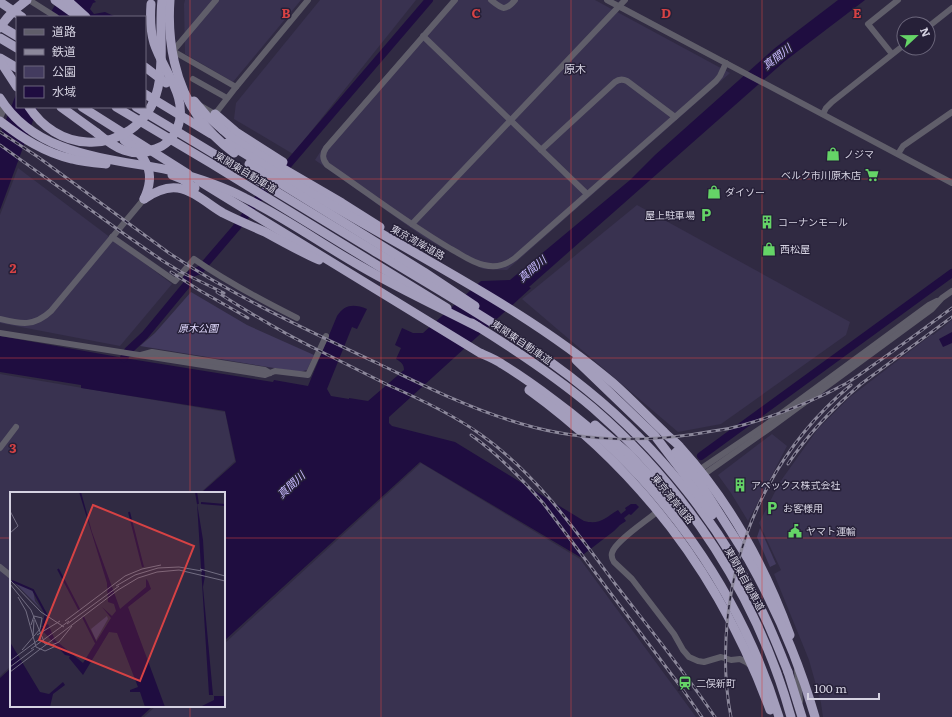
<svg xmlns="http://www.w3.org/2000/svg" width="952" height="717" viewBox="0 0 952 717" font-family="Literata,'Noto Sans JP',serif">
<style>
.built{fill:#393250}
.green{fill:#433b5f}
.water{fill:#1f0d40}
.lines{fill:none;stroke-linecap:round;stroke-linejoin:round}
.river{stroke:#1f0d40;stroke-width:8}
.minor{stroke:#605e6a;stroke-width:6}
.highway{stroke:#a49ebc;stroke-width:9}
.rail-casing{stroke:#8c889b;stroke-width:3}
.rail{stroke:#262038;stroke-width:1.5;stroke-dasharray:4.5;stroke-linecap:butt}
.highway-bridge{stroke:#a49ebc;stroke-width:9}
.grid{fill:none;stroke:#d64244;stroke-width:1;stroke-opacity:0.55}
.labels{text-anchor:middle;stroke-width:3;stroke-linejoin:round;paint-order:stroke}
.poi-label{font-size:10px;fill:#d5d2e1;stroke:#262038;text-anchor:start}
.street-label{font-size:10px;fill:#d5d2e1;stroke:#262038}
.park-label{font-size:10px;font-style:italic;fill:#e0d9fd;stroke:#262038}
.water-label{font-size:11px;font-style:italic;fill:#c8baff;stroke:#262038}
.neighbourhood-label{font-size:11px;fill:#d5d2e1;stroke:#262038}
.inset-river{fill:none;stroke:#1f0d40;stroke-width:2}
.inset-road{fill:none;stroke:#726d82;stroke-width:1}
.view{fill:#d64244;fill-opacity:0.15;stroke:#d64244;stroke-width:2}
.inset-edge{fill:none;stroke:#d5d2e1;stroke-width:2}
.grid-label{font-size:13px;text-anchor:middle;font-weight:bold;fill:#d64244;stroke:#262038;stroke-width:3;stroke-linejoin:round;paint-order:stroke}
</style>
<rect width="100%" height="100%" fill="#302a42"/>
<g class="built">
<path d="M 185,0 L 301,0 L 233,82 L 185,54 L 184,4 Z"/>
<path d="M 320,0 L 416,0 L 293,154 L 234,119 L 236,103 Z"/>
<path d="M 451,0 L 595,0 L 730,73 L 507,270 L 483,269 L 425,238 L 315,160 L 324,146 Z"/>
<path d="M 18,168 L 172,284 L 120,346 L 0,323 L 0,215 Z"/>
<path d="M 637,205 L 850,322 L 846,335 L 721,424 L 678,432 L 522,299 Z"/>
<path d="M 952,320 L 952,717 L 823,717 L 821,703 L 809,660 L 774,574 L 781,570 L 759,523 L 780,482 L 817,430 L 850,397 L 931,335 L 933,335 Z"/>
<path d="M 0,374 L 225,412 L 235,461 L 200,493 L 11,493 L 11,666 L 0,676 Z"/>
<path d="M 772,434 L 787,446 L 748,521 L 731,493 L 718,475 Z"/>
<path d="M 421,463 L 580,559 L 696,717 L 144,717 L 156,706 L 224,706 L 224,644 Z"/>
</g>
<g class="green">
<path d="M 191,292 L 247,325 L 314,355 L 307,370 L 299,372 L 140,346 L 155,333 Z"/>
<path d="M 760,528 L 776,564 L 770,567 L 757,537 Z"/>
</g>
<g class="water">
<path d="M 58,0 L 94,0 L 96,2 L 93,3 L 90,9 L 94,14 L 105,12 L 116,17 L 48,17 Z"/>
<path d="M 838,0 L 865,0 L 785,61 L 529,287 L 531,288 L 389,417 L 389,423 L 392,426 L 455,442 L 584,521 C 600,525 605,518 618,510 L 621,514 L 626,510 L 625,508 L 631,504 L 636,504 L 639,507 L 631,515 L 629,514 L 624,518 L 626,521 L 620,525 L 614,531 L 580,557 L 420,462 L 224,641 L 224,493 L 201,493 L 236,462 L 225,411 L 81,388 L 81,385 L 0,372 L 0,336 L 124,358 L 273,382 L 274,380 L 308,386 L 337,316 C 345,304 354,304 367,309 L 357,329 L 352,327 L 327,389 L 331,396 L 349,399 L 349,398 L 368,401 L 404,370 C 404,364 401,362 396,359 L 401,348 L 395,345 L 402,328 L 413,333 L 423,333 L 481,281 L 510,280 L 630,180 L 655,155 L 775,48 Z"/>
<path d="M 17,92 L 17,107 L 38,107 L 0,210 L 0,135 Z"/>
<path d="M 952,332 L 952,343 L 943,347 L 939,339 Z"/>
<path d="M 11,668 L 11,706 L 153,706 L 141,717 L 0,717 L 0,678 Z"/>
</g>
<g class="lines">
<g class="river">
<path d="M 280,174 L 429,0"/>
<path d="M 124,358 L 128,351 L 145,335 L 188,283 L 187,278 L 192,273 L 200,270 L 236,228 L 258,199 L 272,182"/>
<path d="M 701,456 L 952,273"/>
</g>
<g class="minor">
<path d="M 29,0 L 56,17"/>
<path d="M 216,0 L 173,51 L 236,87"/>
<path d="M 455,0 L 326,148 C 322,154 322,159 327,165 C 368,193 408,224 451,249 C 461,254 472,263 484,265 C 495,268 506,265 515,258 L 716,81 L 720,76 L 726,63"/>
<path d="M 491,0 C 502,9 505,12 515,0"/>
<path d="M 607,0 L 952,183"/>
<path d="M 928,27 L 952,8"/>
<path d="M 423,36 L 587,194"/>
<path d="M 892,54 L 868,24 L 898,0"/>
<path d="M 193,79 L 227,98"/>
<path d="M 201,106 L 215,114 L 236,87 L 308,0"/>
<path d="M 0,108 L 3,111 L 0,118"/>
<path d="M 823,114 L 826,108 L 832,102 L 904,45"/>
<path d="M 541,150 L 615,82 C 619,79 623,79 627,81 L 675,117"/>
<path d="M 898,154 L 903,146 L 952,112"/>
<path d="M 412,224 L 625,0"/>
<path d="M 112,237 L 175,281 L 194,259 C 227,282 261,300 297,318"/>
<path d="M 0,319 C 21,324 34,327 51,311 L 144,199"/>
<path d="M 0,333 L 265,375 L 275,371 L 308,375 L 326,336"/>
<path d="M 141,355 L 152,352 L 265,370 L 270,373"/>
<path d="M 0,448 L 16,427"/>
<path d="M 699,470 L 767,424 L 929,305 L 937,301"/>
<path d="M 703,475 L 770,428 L 932,309 L 942,298 L 952,291"/>
<path d="M 658,511 C 648,520 615,541 612,553 C 611,557 612,559 614,562 L 632,579 L 674,634 L 683,650 L 689,657 L 698,661 L 704,662 L 721,657 L 731,660 L 740,659 L 746,662 L 751,666"/>
<path d="M 0,567 L 11,576"/>
<path d="M 797,671 L 800,701"/>
</g>
<g class="highway">
<path d="M 55,0 L 79,17"/>
<path d="M 67,0 L 86,17"/>
<path d="M 0,2 L 22,17"/>
<path d="M 0,26 L 17,36"/>
<path d="M 0,38 L 17,48"/>
<path d="M 0,58 L 17,68"/>
<path d="M 145,67 L 166,83"/>
<path d="M 145,94 L 211,134"/>
<path d="M 61,107 L 97,133"/>
<path d="M 82,107 L 188,174"/>
<path d="M 116,107 L 212,164 L 447,308"/>
<path d="M 136,107 C 217,155 298,205 379,254 C 450,297 523,338 587,390 C 660,449 721,526 762,611 C 772,631 780,652 788,672"/>
<path d="M 215,114 L 236,132 L 283,162"/>
<path d="M 223,130 L 232,138 L 246,147 L 342,203 L 380,227"/>
<path d="M 124,140 C 146,156 157,172 144,199"/>
<path d="M 227,143 C 283,177 339,210 396,242 C 471,285 547,327 613,383 C 630,398 646,415 663,431 C 668,437 675,441 680,447 C 729,501 765,566 790,635"/>
<path d="M 249,164 L 424,272 L 475,306"/>
<path d="M 199,181 L 480,353 C 487,356 495,359 502,364 C 520,375 537,387 554,400 C 660,478 740,591 779,717"/>
<path d="M 144,199 C 154,192 165,186 178,188 C 195,191 209,205 223,213 C 237,220 251,226 265,232 C 283,242 301,252 319,260"/>
<path d="M 472,323 C 514,349 555,376 593,408 C 687,489 758,598 791,717"/>
<path d="M 576,360 L 655,436 L 681,470 L 712,515"/>
<path d="M 529,390 C 642,472 722,579 770,710"/>
<path d="M 595,425 L 630,455 L 688,518"/>
<path d="M 676,452 L 700,483 L 747,557"/>
</g>
<g class="rail-casing">
<g id="rail">
<path d="M 0,132 L 38,157 L 169,253 C 235,297 307,330 379,364 C 421,384 464,406 509,420 C 575,442 646,444 713,431 C 723,430 733,428 743,425 C 778,415 814,401 847,383 C 859,376 870,367 882,359 C 906,342 929,325 952,308"/>
<path d="M 0,145 L 127,236 L 163,261 L 181,272 L 224,293"/>
<path d="M 171,272 L 199,290 L 248,318"/>
<path d="M 217,292 C 251,314 286,335 322,352 C 344,363 366,374 388,385 C 420,399 452,414 480,434 C 537,474 575,530 616,585 C 650,629 684,671 715,717"/>
<path d="M 471,435 C 498,454 521,478 543,503 L 681,687 L 702,717"/>
<path d="M 788,464 C 808,434 833,408 861,384 L 952,317"/>
<path d="M 731,717 C 724,682 724,650 728,614 C 739,524 781,443 851,385"/>
</g>
</g>
<use href="#rail" class="rail"/>
<g class="highway-bridge">
<path d="M 170,0 C 167,41 175,85 199,118 C 209,132 221,143 234,153"/>
<path d="M 0,28 C 7,16 16,8 27,0"/>
<path d="M 0,61 L 17,87"/>
<path d="M 0,98 C 36,156 109,158 169,170 C 195,177 221,185 245,198 C 286,218 323,245 362,267 C 400,289 439,307 478,327"/>
<path d="M 194,101 L 206,115 L 223,130"/>
<path d="M 29,107 C 42,127 63,141 87,142 C 102,143 117,139 130,130 C 174,99 157,45 162,0"/>
<path d="M 0,121 C 22,138 45,153 72,159 C 83,162 95,163 106,164"/>
<path d="M 97,133 C 115,148 132,159 155,149 C 165,146 173,138 177,129 C 190,98 163,71 154,43 C 150,30 150,18 151,4"/>
<path d="M 172,175 L 182,179 L 195,188"/>
<path d="M 747,557 C 776,608 799,661 815,717"/>
<path d="M 788,672 L 802,717"/>
</g>
</g>
<path class="grid" d="M 190,0 L 190,493M 381,0 L 381,717M 571,0 L 571,717M 762,0 L 762,717M 0,179 L 952,179M 0,358 L 952,358M 0,538 L 11,538M 224,538 L 952,538M 190,706 L 190,717"/>
<defs>
<g id="shop-bare" transform="scale(1.08)"><path d="M-5-2.5h2.3a2.7 3.5 0 0 1 5.4 0H5L5.5 6h-11ZM-1.5-2.5h3a1.5 2.3 0 0 0-3 0Z" fill="#65d467" stroke="#262038" stroke-width="2.5" paint-order="stroke"/></g>
<g id="supermarket-bare" transform="scale(1.08)"><path d="M-6-5.5h2.5l.6 2H6L4.5 2H-2.5L-4.4-4H-6ZM-1.5 3.2a1.3 1.3 0 1 0 .1 0ZM3 3.2a1.3 1.3 0 1 0 .1 0Z" fill="#65d467" stroke="#262038" stroke-width="2.5" paint-order="stroke"/></g>
<g id="parking-bare" transform="scale(1.08)"><path d="M-3.5-5.5H1a3.5 3.5 0 0 1 0 7H-1V5.5H-3.5ZM-1-3.4V-.6H.8a1.4 1.4 0 0 0 0-2.8Z" fill="#65d467" stroke="#262038" stroke-width="2.5" paint-order="stroke"/></g>
<g id="building-bare" transform="scale(1.08)"><path d="M-4-6H4V6H1V3H-1V6H-4ZM-2.5-4.3h1.7v1.8h-1.7ZM.8-4.3h1.7v1.8H.8ZM-2.5-1h1.7V.8h-1.7ZM.8-1h1.7V.8H.8Z" fill="#65d467" stroke="#262038" stroke-width="2.5" paint-order="stroke"/></g>
<g id="civic-bare" transform="scale(1.08)"><path d="M-.6-6.5H3V-4.5H.6V-3L4-1V1h2V6H-6V1h2V-1L-.6-3ZM-1.2 2.5V6h2.4V2.5Z" fill="#65d467" stroke="#262038" stroke-width="2.5" paint-order="stroke"/></g>
<g id="station-bare" transform="scale(1.08)"><path d="M-3-6H3Q5-6 5-4V2Q5 4 3 4L4.5 6H3L1.5 4h-3L-3 6H-4.5L-3 4Q-5 4-5 2V-4Q-5-6-3-6ZM-3.5-4v3h7v-3ZM-3.5 1v1.5H-2V1ZM2 1v1.5H3.5V1Z" fill="#65d467" stroke="#262038" stroke-width="2.5" paint-order="stroke"/></g>
</defs>
<g fill-rule="evenodd">
<use href="#shop-bare" x="833" y="154"/>
<use href="#supermarket-bare" x="872" y="175"/>
<use href="#shop-bare" x="714" y="192"/>
<use href="#parking-bare" x="706" y="215"/>
<use href="#building-bare" x="767" y="222"/>
<use href="#shop-bare" x="769" y="249"/>
<use href="#building-bare" x="740" y="485"/>
<use href="#parking-bare" x="772" y="508"/>
<use href="#civic-bare" x="795" y="531"/>
<use href="#station-bare" x="685" y="683"/>
</g>
<g class="labels">
<g class="poi-label">
<text x="844" y="158">ノジマ</text>
<text x="861" y="179" text-anchor="end">ベルク市川原木店</text>
<text x="725" y="196">ダイソー</text>
<text x="695" y="219" text-anchor="end">屋上駐車場</text>
<text x="778" y="226">コーナンモール</text>
<text x="780" y="253">西松屋</text>
<text x="751" y="489">アペックス株式会社</text>
<text x="783" y="512">お客様用</text>
<text x="806" y="535">ヤマト運輸</text>
<text x="696" y="687">二俣新町</text>
</g>
<g class="street-label">
<text transform="translate(246 172) rotate(31)" y="4">東関東自動車道</text>
<text transform="translate(418 242) rotate(29)" y="4">東京湾岸道路</text>
<text transform="translate(522 342) rotate(34)" y="4">東関東自動車道</text>
<text transform="translate(673 499) rotate(51)" y="4">東京湾岸道路</text>
<text transform="translate(745 579) rotate(61)" y="4">東関東自動車道</text>
</g>
<g class="park-label">
<text x="198" y="332">原木公園</text>
</g>
<g class="water-label">
<text transform="translate(777 57) rotate(-38)" y="4">真間川</text>
<text transform="translate(532 269) rotate(-40)" y="4">真間川</text>
<text transform="translate(291 485) rotate(-43)" y="4">真間川</text>
</g>
<g class="neighbourhood-label">
<text x="575" y="73">原木</text>
</g>
</g>
<g transform="translate(10 492)">
<rect width="215" height="215" fill="#302a42"/>
<path d="M 4,90 L 23,98 L 25,109 L 32,118 ZM 97,124 L 98,127 L 86,148 L 81,137 Z" fill="#433b5f"/>
<path d="M 69,0 L 71,0 L 82,40 L 110,117 L 136,95 L 136,87 L 138,89 L 141,97 L 118,115 L 155,215 L 135,215 L 130,200 L 120,200 L 120,198 L 128,195 L 107,141 L 99,140 L 73,183 L 59,166 L 60,164 L 55,163 L 30,136 L 38,132 L 45,148 L 73,171 L 101,126 L 92,115 L 102,124 L 106,119 L 104,112 L 98,110 L 97,91 ZM 187,11 L 193,48 L 195,84 L 193,95 L 203,203 L 199,203 ZM 0,150 L 30,200 L 39,202 L 53,190 L 55,193 L 43,202 L 40,215 L 0,215 ZM 204,204 L 215,204 L 215,215 L 190,215 L 204,208 Z" fill="#1f0d40"/>
<path class="inset-river" d="M 186,0 L 188,12M 191,11 L 215,13M 119,20 L 133,75M 48,77 L 70,119M 2,89 L 23,98 L 36,122 L 33,134M 73,125 L 86,151"/>
<path class="inset-road" d="M 0,19 L 8,34 L 0,41M 190,77 L 215,84M 0,88 L 31,120 L 54,135M 0,92 L 21,118 L 35,152 L 42,153 L 49,150 L 62,134M 106,94 L 125,83 L 148,76 L 169,75 L 192,79M 8,105 L 16,119 L 26,155 L 35,159 L 46,154M 55,129 L 115,84 L 132,77 L 151,73M 57,132 L 109,94M 27,143 L 50,129M 23,144 L 24,128M 21,157 L 59,129M 12,158 L 30,137 L 32,126 L 24,124 L 21,133M 0,169 L 31,146M 0,175 L 24,157M 0,180 L 108,98 L 128,86 L 147,80 L 169,78 L 215,89"/>
<path class="view" d="M 83,13 L 184,54 L 130,189 L 29,148 Z"/>
<rect width="215" height="215" class="inset-edge"/>
</g>
<g class="grid-label">
<text x="286" y="18">B</text>
<text x="476" y="18">C</text>
<text x="666" y="18">D</text>
<text x="857" y="18">E</text>
<text x="13" y="273">2</text>
<text x="13" y="453">3</text>
</g>
<rect x="16" y="16" width="130" height="92" fill="#262038" stroke="#6c677c"/>
<rect x="24" y="29" width="20" height="6" fill="#605e6a" stroke="#6c677c"/>
<text x="52" y="36" font-size="12" fill="#d5d2e1">道路</text>
<rect x="24" y="49" width="20" height="6" fill="#8c889b" stroke="#6c677c"/>
<text x="52" y="56" font-size="12" fill="#d5d2e1">鉄道</text>
<rect x="24" y="66" width="20" height="12" fill="#433b5f" stroke="#6c677c"/>
<text x="52" y="76" font-size="12" fill="#d5d2e1">公園</text>
<rect x="24" y="86" width="20" height="12" fill="#1f0d40" stroke="#6c677c"/>
<text x="52" y="96" font-size="12" fill="#d5d2e1">水域</text>
<g transform="translate(916 36) rotate(68)"><circle r="19" fill="#262038" stroke="#6c677c"/>
<path d="M0-3L7 15L0 10L-7 15Z" fill="#65d467"/>
<text y="-6" font-size="11" font-weight="bold" text-anchor="middle" fill="#d5d2e1">N</text>
</g>
<path d="M808 693v6h71v-6" fill="none" stroke="#d5d2e1" stroke-width="2"/>
<text x="814" y="693" font-size="12" fill="#d5d2e1" stroke="#262038" stroke-width="3" paint-order="stroke">100 m</text>
</svg>
